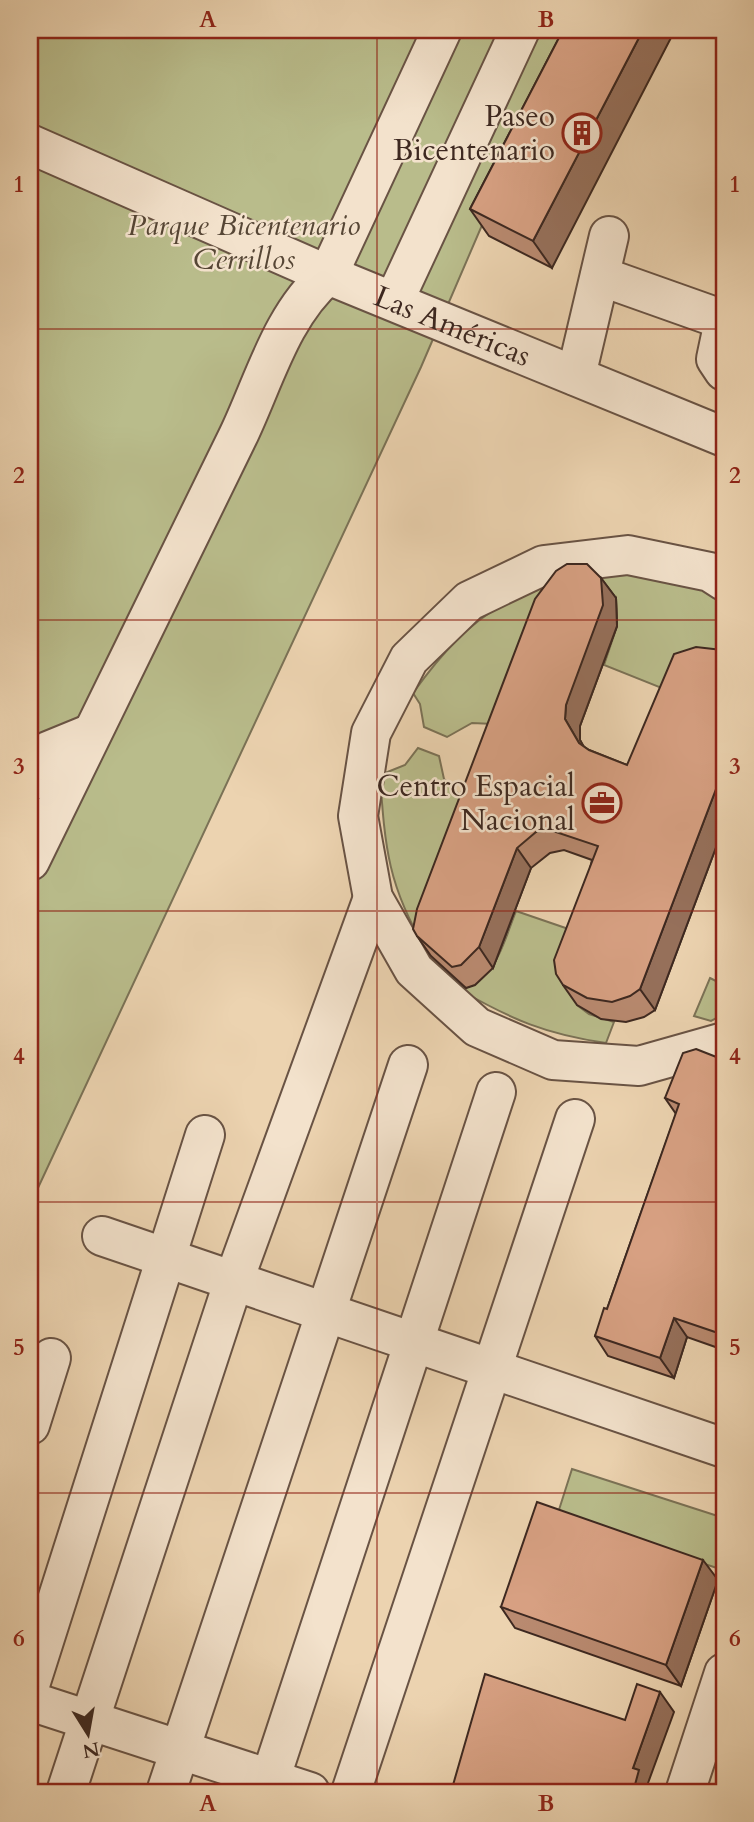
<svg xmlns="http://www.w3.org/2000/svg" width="754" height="1822" viewBox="0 0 754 1822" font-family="Cardo,serif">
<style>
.green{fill:#b9bc8b;stroke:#7b7256;stroke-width:2}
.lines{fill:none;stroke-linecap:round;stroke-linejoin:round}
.minor-casing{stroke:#695344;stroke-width:42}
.minor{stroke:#f3e2cc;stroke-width:38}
.wall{fill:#b98a70;stroke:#3d2820;stroke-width:2}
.shaded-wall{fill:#96705b;stroke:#3d2820;stroke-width:2}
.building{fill:#d7a082;stroke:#3d2820;stroke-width:2}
.grid{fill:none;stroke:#8f2418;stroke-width:2;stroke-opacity:0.55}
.labels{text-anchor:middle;stroke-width:5;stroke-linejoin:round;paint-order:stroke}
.poi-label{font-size:30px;fill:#3d2820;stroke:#f3e2cc;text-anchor:end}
.park-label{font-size:30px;font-style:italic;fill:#564635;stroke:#f3e2cc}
.street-label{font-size:30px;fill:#3d2820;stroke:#f3e2cc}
.neatline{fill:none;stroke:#8f2418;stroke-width:2.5}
.grid-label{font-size:23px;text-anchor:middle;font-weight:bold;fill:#8f2418}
</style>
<rect width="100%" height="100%" fill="#ecd3b0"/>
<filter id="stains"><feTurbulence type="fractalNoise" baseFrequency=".00286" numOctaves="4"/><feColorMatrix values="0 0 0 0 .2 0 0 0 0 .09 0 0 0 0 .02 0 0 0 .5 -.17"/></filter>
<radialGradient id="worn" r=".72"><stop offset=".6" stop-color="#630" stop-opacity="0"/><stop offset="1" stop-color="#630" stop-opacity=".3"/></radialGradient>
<g class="green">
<path d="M 30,30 L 566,30 L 421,367 L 30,1205 Z"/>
<path d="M 622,573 L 714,591 L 724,598 L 724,667 L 679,695 L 604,665 L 617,626 L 616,598 L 494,724 L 472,723 L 447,737 L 424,727 L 420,704 L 413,693 C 473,609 520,583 622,573 Z"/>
<path d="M 418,748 L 439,756 L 444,779 L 467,803 L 427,951 C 388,887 385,848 380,775 L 405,765 Z"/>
<path d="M 516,911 L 586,935 L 577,1005 L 589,1014 L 614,1022 L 606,1043 C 545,1034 513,1020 460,990 C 497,979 503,943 516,911 Z"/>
<path d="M 710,978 L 724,985 L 724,1014 L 711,1021 L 694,1016 Z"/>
<path d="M 572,1469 L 724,1518 L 724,1558 L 720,1569 L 557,1516 Z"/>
</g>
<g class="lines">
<g class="minor-casing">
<g id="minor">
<path id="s1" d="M 30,144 L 328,275 L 724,437"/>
<path d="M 600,276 L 724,320"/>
<path d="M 394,301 L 520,30"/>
<path d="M 724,321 L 716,359 L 724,371"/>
<path d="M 576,376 L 609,236"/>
<path d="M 724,581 L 710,572 L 628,555 L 544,565 L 469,601 L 409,659 L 371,733 L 358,816 L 373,898 L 414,970 L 477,1027 L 553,1060 L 639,1066 L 724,1042"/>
<path d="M 30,782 L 48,751 L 92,733"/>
<path d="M 30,861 C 99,719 169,578 238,436 C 264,382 281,315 328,275 L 442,30"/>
<path d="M 102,1236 L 724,1448"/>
<path d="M 30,1425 L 51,1358"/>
<path d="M 30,1685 L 205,1135"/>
<path d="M 30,1701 L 310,1792"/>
<path d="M 66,1792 L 234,1280 L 373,898"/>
<path d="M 166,1792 L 408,1065"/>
<path d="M 266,1792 L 496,1092"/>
<path d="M 351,1792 L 575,1119"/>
<path d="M 685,1792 L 724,1673"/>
</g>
</g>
<use href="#minor" class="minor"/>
</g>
<g class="wall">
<path d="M 563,30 L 552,268 L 489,236 L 470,209 Z"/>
<path d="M 601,578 L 616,598 L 617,626 L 580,726 L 580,740 L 583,746 L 589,750 L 627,765 L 724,652 L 724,826 L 655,1010 L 644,1017 L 626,1022 L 601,1019 L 577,1005 L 563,985 L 592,860 L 564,850 L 550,853 L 531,868 L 493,968 L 475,985 L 466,988 L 431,956 L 417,936 Z"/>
<path d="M 724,1060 L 724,1350 L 687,1337 L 674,1378 L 608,1356 L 595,1336 L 607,1309 L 676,1114 L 665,1098 Z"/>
<path d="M 718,1580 L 681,1686 L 515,1628 L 501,1607 Z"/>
</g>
<g class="shaded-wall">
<path d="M 643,30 L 675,30 L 552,268 L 533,241 Z"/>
<path d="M 601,578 L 616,598 L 617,626 L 580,726 L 580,740 L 594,764 L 579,743 L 565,719 L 566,705 Z"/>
<path d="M 724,768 L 724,826 L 655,1010 L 640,989 Z"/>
<path d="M 517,848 L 531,868 L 493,968 L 479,947 Z"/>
<path d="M 674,1318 L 687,1337 L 674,1378 L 660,1358 Z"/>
<path d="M 703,1560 L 718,1580 L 681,1686 L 666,1665 Z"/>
<path d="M 660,1692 L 674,1712 L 648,1783 L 653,1790 L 652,1792 L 633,1792 L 633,1768 Z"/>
</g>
<g class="building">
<path d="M 563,30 L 643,30 L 533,241 L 470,209 Z"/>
<path d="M 567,564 L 587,564 L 601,578 L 603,605 L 566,705 L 565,719 L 579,743 L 589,750 L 627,765 L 674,654 L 696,647 L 722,650 L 724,652 L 724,768 L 640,989 L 630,996 L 612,1002 L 587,998 L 563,985 L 556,974 L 554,960 L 598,846 L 550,830 L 536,832 L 517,848 L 479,947 L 461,965 L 452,967 L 417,936 L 413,929 L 417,909 L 535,599 L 556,571 Z"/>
<path d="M 696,1049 L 724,1060 L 724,1335 L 674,1318 L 660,1358 L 595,1336 L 604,1308 L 607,1309 L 679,1104 L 665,1098 L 683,1053 Z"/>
<path d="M 537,1502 L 703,1560 L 666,1665 L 501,1607 Z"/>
<path d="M 485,1674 L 625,1720 L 637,1684 L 660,1692 L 633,1768 L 639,1770 L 633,1792 L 451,1792 Z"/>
</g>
<path class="grid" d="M 377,30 L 377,1792M 30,329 L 724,329M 30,620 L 724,620M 30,911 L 724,911M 30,1202 L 724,1202M 30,1493 L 724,1493"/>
<defs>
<g id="building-ring" transform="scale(2.0125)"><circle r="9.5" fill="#f3e2cc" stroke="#8f2418" stroke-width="1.5"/><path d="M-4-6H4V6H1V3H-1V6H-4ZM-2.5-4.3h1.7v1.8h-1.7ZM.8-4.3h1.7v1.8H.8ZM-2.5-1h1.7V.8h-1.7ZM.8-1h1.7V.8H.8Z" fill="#8f2418"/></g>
<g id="office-ring" transform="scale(2.0125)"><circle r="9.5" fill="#f3e2cc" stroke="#8f2418" stroke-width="1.5"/><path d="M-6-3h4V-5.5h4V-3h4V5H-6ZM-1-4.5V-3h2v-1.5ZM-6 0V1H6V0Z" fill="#8f2418"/></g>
</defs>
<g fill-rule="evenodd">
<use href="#building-ring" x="582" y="133"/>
<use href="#office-ring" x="602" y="803"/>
</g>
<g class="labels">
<g class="poi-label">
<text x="555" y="126">Paseo<tspan x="555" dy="34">Bicentenario</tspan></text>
<text x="575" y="796">Centro Espacial<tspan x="575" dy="34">Nacional</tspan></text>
</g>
<g class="park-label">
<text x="244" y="235">Parque Bicentenario<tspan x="244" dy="34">Cerrillos</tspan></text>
</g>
<g class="street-label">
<text dy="10" stroke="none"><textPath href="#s1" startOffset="460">Las Américas</textPath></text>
</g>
</g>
<rect width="754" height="1822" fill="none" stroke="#ecd3b0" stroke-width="77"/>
<g transform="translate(88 1734) rotate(169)" stroke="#f3e2cc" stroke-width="5" paint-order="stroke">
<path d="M0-5L12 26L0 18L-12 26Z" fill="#3d2820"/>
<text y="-10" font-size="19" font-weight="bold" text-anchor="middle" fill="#3d2820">N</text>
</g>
<rect x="38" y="38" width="678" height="1746" class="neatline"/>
<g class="grid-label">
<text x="208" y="27">A</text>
<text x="546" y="27">B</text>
<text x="19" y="192">1</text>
<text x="735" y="192">1</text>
<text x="19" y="483">2</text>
<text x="735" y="483">2</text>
<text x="19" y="774">3</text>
<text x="735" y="774">3</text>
<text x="19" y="1064">4</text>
<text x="735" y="1064">4</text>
<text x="19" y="1355">5</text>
<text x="735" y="1355">5</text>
<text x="19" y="1646">6</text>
<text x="735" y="1646">6</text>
<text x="208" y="1811">A</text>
<text x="546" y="1811">B</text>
</g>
<rect width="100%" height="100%" filter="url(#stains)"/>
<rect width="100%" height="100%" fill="url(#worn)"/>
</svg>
